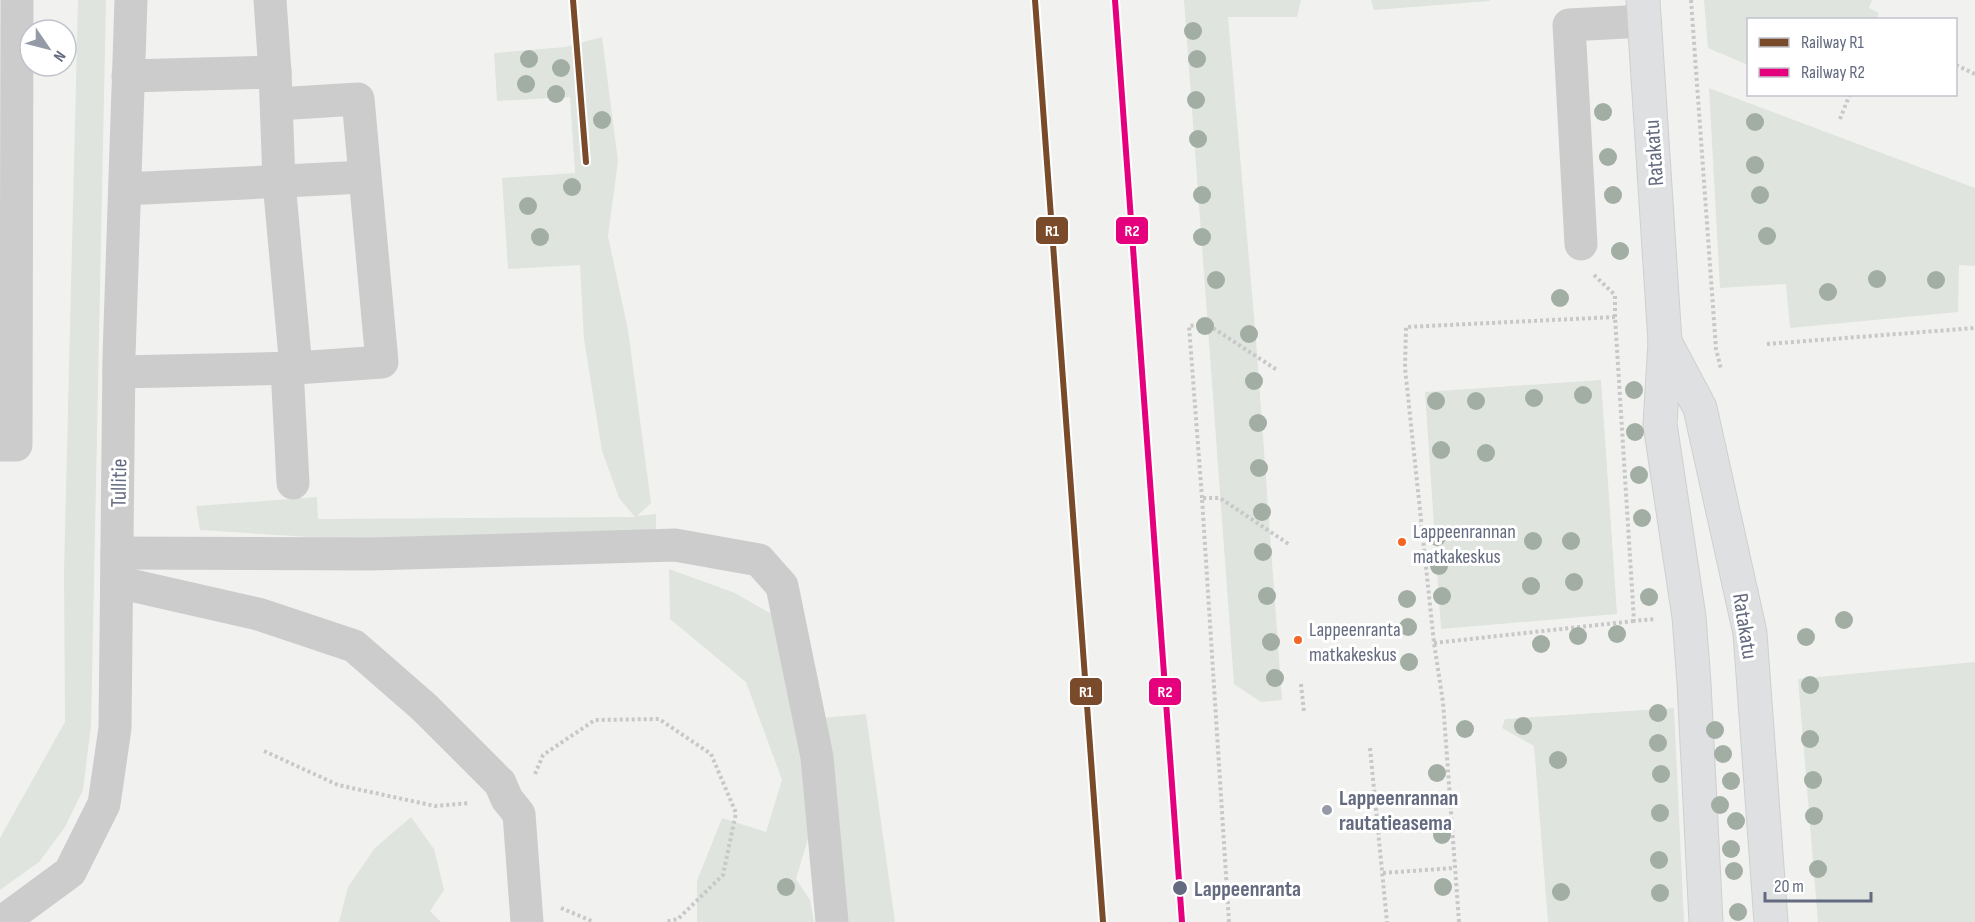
<svg xmlns="http://www.w3.org/2000/svg" width="1975" height="922" viewBox="0 0 1975 922" font-family="'Sofia Sans Condensed',sans-serif">
<style>
.green{fill:#dfe4de}
.lines{fill:none;stroke-linecap:round;stroke-linejoin:round}
.major-casing{stroke:#cfcfcf;stroke-width:35}
.path{stroke:#c8c8c9;stroke-width:4;stroke-dasharray:3 3;stroke-linecap:butt}
.minor{stroke:#cccccd;stroke-width:33}
.major{stroke:#dfe0e1;stroke-width:33}
.rail-1-casing{stroke:#fff;stroke-width:10}
.rail-2-casing{stroke:#fff;stroke-width:10}
.rail-1{stroke:#7a4b2a;stroke-width:6}
.rail-2{stroke:#e5007d;stroke-width:6}
.tree{fill:#a2aea4}
.bus-dot{fill:#f26522;stroke:#fff;stroke-width:2}
.poi-dot{fill:#959aa7;stroke:#fff;stroke-width:2}
.stop-dot{fill:#646a7f;stroke:#fff;stroke-width:2}
.labels{text-anchor:middle;stroke-width:6;stroke-linejoin:round;paint-order:stroke}
.bus-label{font-size:20px;fill:#646a7f;stroke:#fff;text-anchor:start}
.street-label{font-size:22px;fill:#646a7f;stroke:#fff}
.poi-label{font-size:22px;font-weight:bold;fill:#646a7f;stroke:#fff;text-anchor:start}
.stop-label{font-size:22px;font-weight:bold;fill:#646a7f;stroke:#fff;text-anchor:start}
.line-badge{stroke:#fff;stroke-width:2}
.badge-label{font-size:16px;text-anchor:middle;font-weight:bold;fill:#fff}
</style>
<rect width="100%" height="100%" fill="#f1f2f0"/>
<g class="green">
<path d="M 78,0 L 106,0 L 91,726 L 83,790 L 65,827 L 39,862 L 0,890 L 0,838 L 65,722 L 64,572 Z"/>
<path d="M 1184,0 L 1301,0 L 1297,17 L 1228,17 L 1256,340 L 1282,700 L 1261,702 L 1234,684 Z"/>
<path d="M 1371,0 L 1490,0 L 1490,1 L 1374,10 Z"/>
<path d="M 1704,0 L 1872,0 L 1869,8 L 1879,13 L 1876,19 L 1748,20 L 1748,65 L 1708,48 Z"/>
<path d="M 602,37 L 618,161 L 608,236 L 628,330 L 651,503 L 637,516 L 656,514 L 656,532 L 549,539 L 325,538 L 200,530 L 196,506 L 317,497 L 318,519 L 635,517 L 619,498 L 602,451 L 584,339 L 580,265 L 508,269 L 502,178 L 575,173 L 570,97 L 497,101 L 494,53 L 565,47 Z"/>
<path d="M 1709,88 L 1975,188 L 1975,266 L 1959,265 L 1958,312 L 1790,328 L 1786,284 L 1720,288 Z"/>
<path d="M 1601,380 L 1617,614 L 1441,629 L 1425,392 Z"/>
<path d="M 669,569 L 735,593 L 789,624 L 821,795 L 796,879 L 810,900 L 814,922 L 697,922 L 697,881 L 722,818 L 766,832 L 782,780 L 746,682 L 670,619 Z"/>
<path d="M 1975,662 L 1975,922 L 1818,922 L 1798,679 Z"/>
<path d="M 1674,708 L 1684,922 L 1548,922 L 1534,746 L 1502,728 L 1505,719 Z"/>
<path d="M 866,714 L 895,922 L 844,922 L 822,718 Z"/>
<path d="M 411,817 L 434,849 L 444,890 L 430,911 L 441,922 L 339,922 L 348,887 L 375,848 Z"/>
</g>
<g class="lines">
<g class="major-casing">
<g id="major">
<path d="M 1643,0 L 1665,342 L 1660,424 L 1689,617 L 1694,683 L 1706,922"/>
<path d="M 1665,342 L 1700,408 L 1750,633 L 1771,922"/>
</g>
</g>
<g class="path">
<path d="M 1691,0 L 1716,349 L 1721,369"/>
<path d="M 1956,65 L 1975,74"/>
<path d="M 1840,119 L 1850,94"/>
<path d="M 1594,275 L 1615,295 L 1615,317"/>
<path d="M 1767,344 L 1975,328"/>
<path d="M 1202,498 L 1189,326 L 1207,324 L 1277,370"/>
<path d="M 1434,643 L 1634,621"/>
<path d="M 1301,684 L 1304,712"/>
<path d="M 1370,748 L 1387,922"/>
<path d="M 264,751 L 338,785 L 435,806 L 470,803"/>
<path d="M 535,774 L 543,755 L 595,720 L 659,719 L 711,754 L 736,813 L 723,875 L 678,919 L 665,922"/>
<path d="M 1383,873 L 1454,868"/>
<path d="M 561,908 L 594,922"/>
<path d="M 1229,922 L 1202,498 L 1220,498 L 1290,545"/>
<path d="M 1459,922 L 1443,702 L 1434,643 L 1405,368 L 1406,327 L 1615,317 L 1634,621 L 1655,619"/>
</g>
<g class="minor">
<path d="M 270,0 L 275,72"/>
<path d="M 277,104 L 358,99 L 382,362 L 296,368"/>
<path d="M 125,189 L 364,177"/>
<path d="M 1581,244 L 1569,25 L 1645,21"/>
<path d="M 287,368 L 293,483"/>
<path d="M 119,372 L 296,368 L 279,182 L 275,72 L 128,76"/>
<path d="M 0,445 L 16,445 L 17,0"/>
<path d="M 117,553 L 371,554 L 675,545 L 759,560 L 782,586 L 817,757 L 832,922"/>
<path d="M 117,582 L 258,614 L 354,646 L 424,707 L 500,783 L 507,799 L 519,814 L 527,922"/>
<path d="M 2,922 L 70,872 L 104,804 L 115,728 L 119,356 L 131,0"/>
</g>
<use href="#major" class="major"/>
<g class="rail-1-casing">
<g id="rail-1">
<path d="M 573,0 L 586,162"/>
<path d="M 1035,0 L 1103,922"/>
</g>
</g>
<g class="rail-2-casing">
<path id="rail-2" d="M 1115,0 L 1182,922"/>
</g>
<use href="#rail-1" class="rail-1"/>
<use href="#rail-2" class="rail-2"/>
</g>
<g class="tree">
<circle cx="1193" cy="31" r="9"/>
<circle cx="529" cy="59" r="9"/>
<circle cx="1197" cy="59" r="9"/>
<circle cx="561" cy="68" r="9"/>
<circle cx="526" cy="84" r="9"/>
<circle cx="556" cy="94" r="9"/>
<circle cx="1196" cy="100" r="9"/>
<circle cx="1603" cy="112" r="9"/>
<circle cx="602" cy="120" r="9"/>
<circle cx="1755" cy="122" r="9"/>
<circle cx="1198" cy="139" r="9"/>
<circle cx="1608" cy="157" r="9"/>
<circle cx="1755" cy="165" r="9"/>
<circle cx="572" cy="187" r="9"/>
<circle cx="1202" cy="195" r="9"/>
<circle cx="1613" cy="195" r="9"/>
<circle cx="1760" cy="195" r="9"/>
<circle cx="528" cy="206" r="9"/>
<circle cx="1767" cy="236" r="9"/>
<circle cx="540" cy="237" r="9"/>
<circle cx="1202" cy="237" r="9"/>
<circle cx="1620" cy="251" r="9"/>
<circle cx="1877" cy="279" r="9"/>
<circle cx="1216" cy="280" r="9"/>
<circle cx="1936" cy="280" r="9"/>
<circle cx="1828" cy="292" r="9"/>
<circle cx="1560" cy="298" r="9"/>
<circle cx="1205" cy="326" r="9"/>
<circle cx="1249" cy="334" r="9"/>
<circle cx="1254" cy="381" r="9"/>
<circle cx="1634" cy="390" r="9"/>
<circle cx="1583" cy="395" r="9"/>
<circle cx="1534" cy="398" r="9"/>
<circle cx="1436" cy="401" r="9"/>
<circle cx="1476" cy="401" r="9"/>
<circle cx="1258" cy="423" r="9"/>
<circle cx="1635" cy="432" r="9"/>
<circle cx="1441" cy="450" r="9"/>
<circle cx="1486" cy="453" r="9"/>
<circle cx="1259" cy="468" r="9"/>
<circle cx="1639" cy="475" r="9"/>
<circle cx="1262" cy="512" r="9"/>
<circle cx="1642" cy="518" r="9"/>
<circle cx="1437" cy="537" r="9"/>
<circle cx="1533" cy="541" r="9"/>
<circle cx="1571" cy="541" r="9"/>
<circle cx="1263" cy="552" r="9"/>
<circle cx="1439" cy="566" r="9"/>
<circle cx="1574" cy="582" r="9"/>
<circle cx="1531" cy="586" r="9"/>
<circle cx="1267" cy="596" r="9"/>
<circle cx="1442" cy="596" r="9"/>
<circle cx="1649" cy="597" r="9"/>
<circle cx="1407" cy="599" r="9"/>
<circle cx="1844" cy="620" r="9"/>
<circle cx="1408" cy="627" r="9"/>
<circle cx="1617" cy="634" r="9"/>
<circle cx="1578" cy="636" r="9"/>
<circle cx="1806" cy="637" r="9"/>
<circle cx="1271" cy="642" r="9"/>
<circle cx="1541" cy="644" r="9"/>
<circle cx="1409" cy="662" r="9"/>
<circle cx="1275" cy="678" r="9"/>
<circle cx="1810" cy="685" r="9"/>
<circle cx="1658" cy="713" r="9"/>
<circle cx="1523" cy="726" r="9"/>
<circle cx="1465" cy="729" r="9"/>
<circle cx="1715" cy="730" r="9"/>
<circle cx="1810" cy="739" r="9"/>
<circle cx="1658" cy="743" r="9"/>
<circle cx="1723" cy="754" r="9"/>
<circle cx="1558" cy="760" r="9"/>
<circle cx="1437" cy="773" r="9"/>
<circle cx="1661" cy="774" r="9"/>
<circle cx="1813" cy="780" r="9"/>
<circle cx="1731" cy="781" r="9"/>
<circle cx="1720" cy="805" r="9"/>
<circle cx="1660" cy="813" r="9"/>
<circle cx="1814" cy="816" r="9"/>
<circle cx="1736" cy="821" r="9"/>
<circle cx="1442" cy="835" r="9"/>
<circle cx="1731" cy="849" r="9"/>
<circle cx="1659" cy="860" r="9"/>
<circle cx="1818" cy="869" r="9"/>
<circle cx="1734" cy="871" r="9"/>
<circle cx="786" cy="887" r="9"/>
<circle cx="1443" cy="887" r="9"/>
<circle cx="1561" cy="892" r="9"/>
<circle cx="1660" cy="893" r="9"/>
<circle cx="1738" cy="912" r="9"/>
</g>
<g class="bus-dot">
<circle cx="1402" cy="542" r="5"/>
<circle cx="1298" cy="640" r="5"/>
</g>
<circle class="poi-dot" cx="1327" cy="810" r="6"/>
<circle class="stop-dot" cx="1180" cy="888" r="8"/>
<g class="labels">
<g class="bus-label">
<text x="1413" y="538">Lappeenrannan<tspan x="1413" dy="25">matkakeskus</tspan></text>
<text x="1309" y="636">Lappeenranta<tspan x="1309" dy="25">matkakeskus</tspan></text>
</g>
<g class="street-label">
<text transform="translate(1653 153) rotate(-94)" y="8">Ratakatu</text>
<text transform="translate(118 483) rotate(-89)" y="8">Tullitie</text>
<text transform="translate(1746 626) rotate(81)" y="8">Ratakatu</text>
</g>
<g class="poi-label">
<text x="1339" y="805">Lappeenrannan<tspan x="1339" dy="25">rautatieasema</tspan></text>
</g>
<g class="stop-label">
<text x="1194" y="896">Lappeenranta</text>
</g>
</g>
<g class="line-badge">
<rect x="1035" y="216" width="34" height="29" rx="6" fill="#7a4b2a"/>
<rect x="1115" y="216" width="34" height="29" rx="6" fill="#e5007d"/>
<rect x="1069" y="677" width="34" height="29" rx="6" fill="#7a4b2a"/>
<rect x="1148" y="677" width="34" height="29" rx="6" fill="#e5007d"/>
</g>
<g class="badge-label">
<text x="1052" y="236">R1</text>
<text x="1132" y="236">R2</text>
<text x="1086" y="697">R1</text>
<text x="1165" y="697">R2</text>
</g>
<rect x="1747" y="18" width="210" height="78" fill="#ffffff" stroke="#c1c3cc" stroke-width="1.5"/>
<rect x="1759" y="38" width="30" height="9" fill="#7a4b2a" stroke="#c1c3cc" stroke-width="1.5"/>
<text x="1801" y="48" font-size="18" fill="#646a7f">Railway R1</text>
<rect x="1759" y="68" width="30" height="9" fill="#e5007d" stroke="#c1c3cc" stroke-width="1.5"/>
<text x="1801" y="78" font-size="18" fill="#646a7f">Railway R2</text>
<g transform="translate(48 48) rotate(125)"><circle r="28" fill="#ffffff" stroke="#c1c3cc" stroke-width="1.5"/>
<path d="M0-4.5L10 22L0 15L-10 22Z" fill="#959aa7"/>
<text y="-9" font-size="16" font-weight="bold" text-anchor="middle" fill="#646a7f">N</text>
</g>
<path d="M1765 892v9h106v-9" fill="none" stroke="#646a7f" stroke-width="3"/>
<text x="1774" y="892" font-size="18" fill="#646a7f" stroke="#ffffff" stroke-width="4.5" paint-order="stroke">20 m</text>
</svg>
